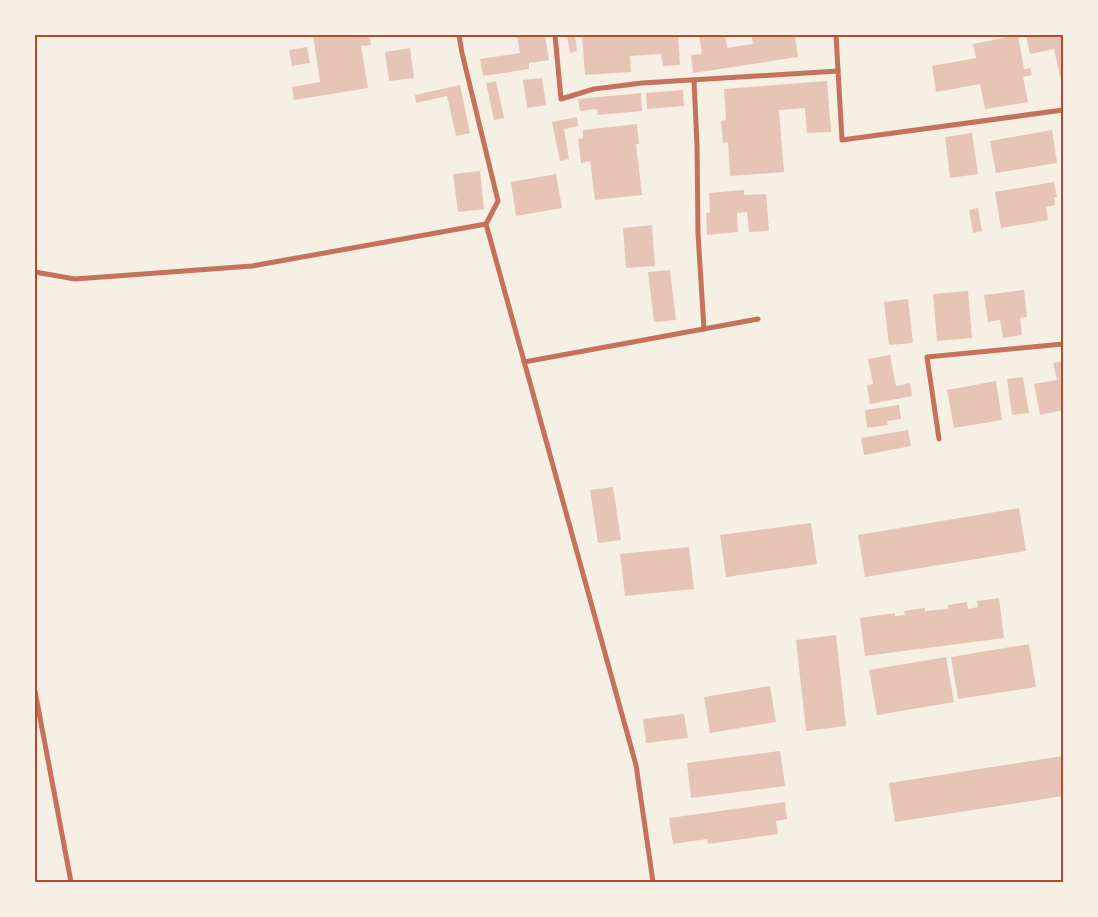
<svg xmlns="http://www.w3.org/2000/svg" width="1098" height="917" viewBox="0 0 1098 917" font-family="Barlow,sans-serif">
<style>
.building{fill:#e6c5b7}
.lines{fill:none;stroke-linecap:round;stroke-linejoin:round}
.minor{stroke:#c5725c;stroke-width:5}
.neatline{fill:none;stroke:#b5482f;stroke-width:2}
</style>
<rect width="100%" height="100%" fill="#f6efe4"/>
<g class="building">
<path d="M 313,35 L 369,35 L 371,45 L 361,46 L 368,88 L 294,100 L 292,87 L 320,82 Z"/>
<path d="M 517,35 L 545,35 L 549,60 L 529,63 L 529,69 L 483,76 L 480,59 L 520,53 Z"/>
<path d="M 567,35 L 575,35 L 577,51 L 570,53 Z"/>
<path d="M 582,35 L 678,35 L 680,65 L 663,66 L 661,54 L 630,56 L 631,72 L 585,75 Z"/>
<path d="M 699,35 L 725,35 L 727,48 L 753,44 L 751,35 L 795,35 L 798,57 L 693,73 L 691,55 L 702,54 Z"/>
<path d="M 1018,35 L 1024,69 L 1030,68 L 1032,75 L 1023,77 L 1028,102 L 985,109 L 980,84 L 936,92 L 932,66 L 976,58 L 973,44 Z"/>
<path d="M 1026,35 L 1063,35 L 1063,76 L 1060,77 L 1054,49 L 1030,54 Z"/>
<path d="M 307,47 L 310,63 L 292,66 L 289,50 Z"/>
<path d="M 410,48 L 414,78 L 389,81 L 385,52 Z"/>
<path d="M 542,78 L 546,105 L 527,108 L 523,80 Z"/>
<path d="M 496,81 L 504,118 L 494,120 L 486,83 Z"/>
<path d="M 827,81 L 831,132 L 807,133 L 805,108 L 779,110 L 784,172 L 730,176 L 728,142 L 723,143 L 721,121 L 726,120 L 724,89 Z"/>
<path d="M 460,85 L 470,133 L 456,136 L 447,96 L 416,103 L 415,95 Z"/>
<path d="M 683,90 L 684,106 L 647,109 L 646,93 Z"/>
<path d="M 641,93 L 642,111 L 598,115 L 597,109 L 580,111 L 578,99 Z"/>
<path d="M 577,117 L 578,126 L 564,129 L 569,159 L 560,161 L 552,122 Z"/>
<path d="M 637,124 L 639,144 L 636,144 L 642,195 L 595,200 L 590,161 L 581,163 L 578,139 L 583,138 L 583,130 Z"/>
<path d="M 1052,130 L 1057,163 L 996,173 L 990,141 Z"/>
<path d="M 972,133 L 978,174 L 950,178 L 945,137 Z"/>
<path d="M 480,171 L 484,209 L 458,212 L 453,174 Z"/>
<path d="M 556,174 L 562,208 L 516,216 L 511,182 Z"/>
<path d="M 1054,182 L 1057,197 L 1054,197 L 1055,205 L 1046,207 L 1048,220 L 1001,228 L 995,192 Z"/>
<path d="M 744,190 L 744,195 L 766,194 L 769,231 L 749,232 L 747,212 L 737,213 L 738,232 L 707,235 L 706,213 L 710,212 L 709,193 Z"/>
<path d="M 978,208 L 982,231 L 973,233 L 969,210 Z"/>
<path d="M 652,225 L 655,266 L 626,268 L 623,228 Z"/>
<path d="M 670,270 L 676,320 L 654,322 L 648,272 Z"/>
<path d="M 1024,290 L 1027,317 L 1020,318 L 1022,335 L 1003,338 L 1000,320 L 988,322 L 984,295 Z"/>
<path d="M 968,291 L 972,338 L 937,341 L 933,294 Z"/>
<path d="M 908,299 L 913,343 L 889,345 L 884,302 Z"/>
<path d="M 890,355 L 896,386 L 910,383 L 912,396 L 870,404 L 867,385 L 873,384 L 868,359 Z"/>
<path d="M 1063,361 L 1063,410 L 1040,415 L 1034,384 L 1057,380 L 1053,363 Z"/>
<path d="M 1023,377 L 1029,413 L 1012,415 L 1007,379 Z"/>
<path d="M 996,381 L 1002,420 L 954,428 L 947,390 Z"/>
<path d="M 899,405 L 901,419 L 887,421 L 888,425 L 867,428 L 865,410 Z"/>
<path d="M 908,430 L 911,446 L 864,455 L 861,438 Z"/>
<path d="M 613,487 L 621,540 L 598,543 L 590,490 Z"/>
<path d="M 1019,508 L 1026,551 L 865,577 L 858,535 Z"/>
<path d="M 811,523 L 817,564 L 726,577 L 720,535 Z"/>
<path d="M 689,547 L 694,589 L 625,596 L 620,554 Z"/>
<path d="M 999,598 L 1004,638 L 865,656 L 860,618 L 895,613 L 895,616 L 905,615 L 904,611 L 925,608 L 925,611 L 948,609 L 948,605 L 967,602 L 968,609 L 978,607 L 977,601 Z"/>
<path d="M 836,635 L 846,726 L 806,731 L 796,640 Z"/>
<path d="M 1029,644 L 1036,687 L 958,699 L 951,657 Z"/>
<path d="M 946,657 L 954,702 L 877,715 L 869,670 Z"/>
<path d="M 770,686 L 776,722 L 710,733 L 704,697 Z"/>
<path d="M 684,714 L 688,738 L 646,743 L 643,719 Z"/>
<path d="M 780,751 L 785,786 L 691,798 L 687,763 Z"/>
<path d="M 1063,756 L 1063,796 L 895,822 L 889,783 Z"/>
<path d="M 785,802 L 787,819 L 776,821 L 778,834 L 708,844 L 707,839 L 673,844 L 669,818 Z"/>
</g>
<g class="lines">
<g class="minor">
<path d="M 459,35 L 462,53 L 498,201 L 486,224 L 636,765 L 653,882"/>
<path d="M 555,35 L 561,99 L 594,89 L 642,83 L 838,71"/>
<path d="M 836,35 L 842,140 L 1063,110"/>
<path d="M 694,80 L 697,145 L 698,234 L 704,329"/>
<path d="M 35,272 L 75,279 L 252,266 L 486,224"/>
<path d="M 524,362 L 758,319"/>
<path d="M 939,439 L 927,357 L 1063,344"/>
<path d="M 35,691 L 71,882"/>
</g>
</g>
<rect width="1098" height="917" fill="none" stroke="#f6efe4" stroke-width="72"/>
<rect x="36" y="36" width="1026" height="845" class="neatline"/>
</svg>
